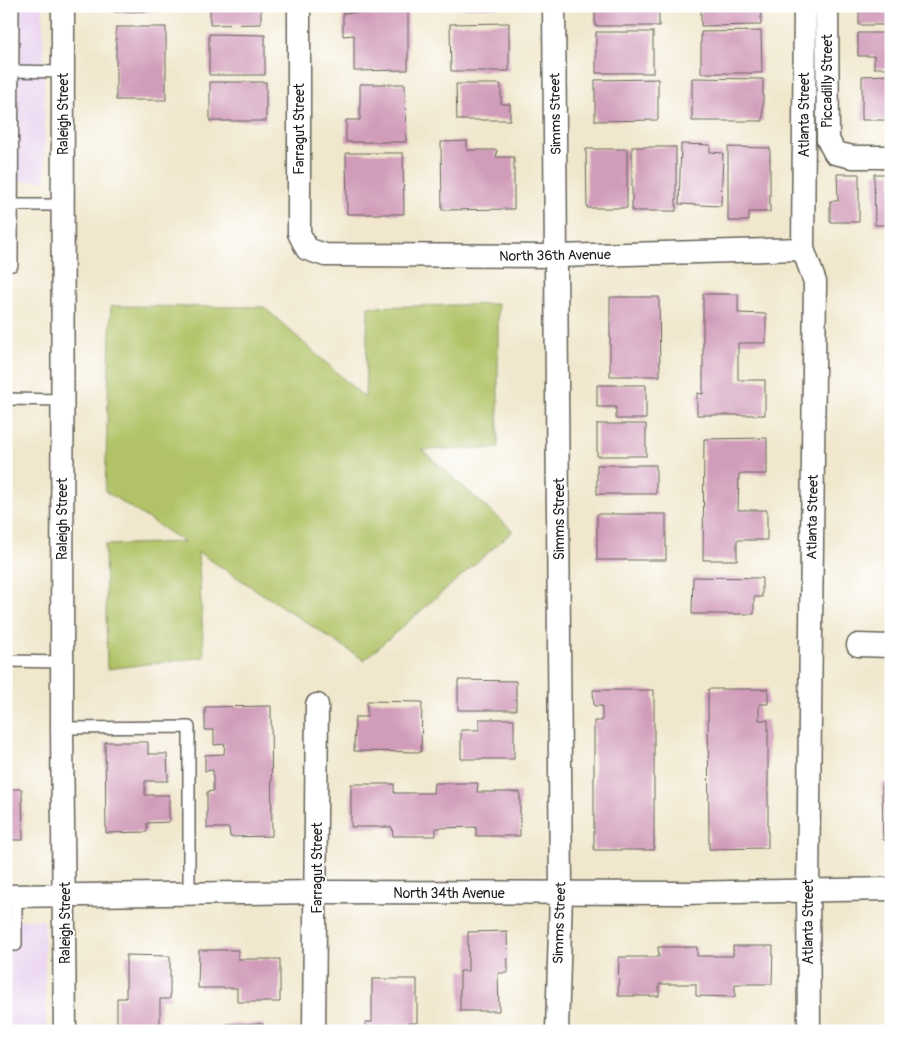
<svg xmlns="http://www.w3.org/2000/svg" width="897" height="1037" viewBox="0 0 897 1037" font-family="Pangolin,sans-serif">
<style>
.built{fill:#e9d2ee}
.green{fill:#b1c366;stroke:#667041}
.building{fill:#d19cba}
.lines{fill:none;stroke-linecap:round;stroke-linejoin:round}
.lane-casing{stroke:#66635a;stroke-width:14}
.street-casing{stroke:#66635a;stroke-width:25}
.lane{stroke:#fff;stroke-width:11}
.street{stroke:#fff;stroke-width:22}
.labels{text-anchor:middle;stroke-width:4;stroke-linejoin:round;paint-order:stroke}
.street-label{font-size:14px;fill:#1c1c1c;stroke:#fff}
</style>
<rect width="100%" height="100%" fill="#fff"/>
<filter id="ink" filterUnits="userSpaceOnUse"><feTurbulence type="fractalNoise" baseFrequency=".02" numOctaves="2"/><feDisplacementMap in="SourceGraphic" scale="10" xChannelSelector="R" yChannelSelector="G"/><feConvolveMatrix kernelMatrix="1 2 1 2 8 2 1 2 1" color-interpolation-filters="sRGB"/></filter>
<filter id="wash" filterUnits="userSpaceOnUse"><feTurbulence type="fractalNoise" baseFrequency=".0096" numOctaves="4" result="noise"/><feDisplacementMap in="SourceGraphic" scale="20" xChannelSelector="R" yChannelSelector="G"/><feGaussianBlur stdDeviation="1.12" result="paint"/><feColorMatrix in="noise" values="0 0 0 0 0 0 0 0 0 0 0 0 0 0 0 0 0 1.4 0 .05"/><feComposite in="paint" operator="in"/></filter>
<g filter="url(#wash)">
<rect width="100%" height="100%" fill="#f0e7cc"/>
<g class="built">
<path d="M 6,6 L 43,6 L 45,181 L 6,181 Z"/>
<path d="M 6,919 L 44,920 L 46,1031 L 6,1031 Z"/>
</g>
<path class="green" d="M 498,304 L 498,448 L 422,450 L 513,531 L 364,660 L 198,552 L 204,657 L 107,669 L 105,545 L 184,542 L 105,491 L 111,306 L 264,307 L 365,398 L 368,307 Z"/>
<g id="blocks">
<g class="building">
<path d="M 114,6 L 166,6 L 166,11 L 114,12 Z"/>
<path d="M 210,6 L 261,6 L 261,24 L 210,25 Z"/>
<rect x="454" y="6" width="44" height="2"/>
<path d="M 602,6 L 659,6 L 659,26 L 595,26 L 595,11 L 602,10 Z"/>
<path d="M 701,6 L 761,6 L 761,25 L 701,26 Z"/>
<rect x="859" y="6" width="32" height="19"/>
<path d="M 408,12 L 408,70 L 354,71 L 354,35 L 343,36 L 343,13 Z"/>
<path d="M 509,23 L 509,71 L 451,71 L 450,24 Z"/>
<rect x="116" y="27" width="50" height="73"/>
<path d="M 761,31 L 762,73 L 701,73 L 701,32 Z"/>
<rect x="596" y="32" width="57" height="41"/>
<path d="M 858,33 L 891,33 L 891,68 L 874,68 L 874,56 L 858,56 Z"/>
<path d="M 209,34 L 265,35 L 265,75 L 209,75 Z"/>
<path d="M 891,75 L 891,120 L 862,120 L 862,76 Z"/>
<path d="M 692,78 L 763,79 L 763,121 L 692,121 Z"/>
<path d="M 658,79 L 658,120 L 595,121 L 595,80 Z"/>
<rect x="210" y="82" width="56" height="39"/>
<path d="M 360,84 L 405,84 L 406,142 L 346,142 L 346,120 L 360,120 Z"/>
<path d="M 456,84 L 501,84 L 501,104 L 510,104 L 510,120 L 457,120 Z"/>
<path d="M 467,141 L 467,150 L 497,150 L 496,157 L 514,157 L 514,209 L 442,210 L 441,142 Z"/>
<path d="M 681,144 L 710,145 L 710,152 L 723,153 L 721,206 L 679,204 Z"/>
<rect x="632" y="147" width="44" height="64"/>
<path d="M 728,147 L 770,148 L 770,212 L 749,212 L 749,221 L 728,221 Z"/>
<path d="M 586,149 L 627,149 L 627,208 L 587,208 Z"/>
<path d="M 346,153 L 403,153 L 404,214 L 347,214 Z"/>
<path d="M 837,174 L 859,174 L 859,222 L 830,222 L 830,201 L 838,201 Z"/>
<path d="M 874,174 L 891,174 L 891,225 L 875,225 Z"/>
<path d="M 703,294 L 738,294 L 738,313 L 766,314 L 766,343 L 738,343 L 738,380 L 765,380 L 765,415 L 697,415 L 697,393 L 703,394 Z"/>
<path d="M 610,297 L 659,297 L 660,376 L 610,376 Z"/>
<path d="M 597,385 L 646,385 L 646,419 L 616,419 L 616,407 L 597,407 Z"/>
<rect x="597" y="424" width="49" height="32"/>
<path d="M 767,438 L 767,474 L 739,474 L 738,510 L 767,510 L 767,540 L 737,540 L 737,560 L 703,560 L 704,439 Z"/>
<rect x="597" y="465" width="59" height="29"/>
<rect x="597" y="514" width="69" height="46"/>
<path d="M 693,577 L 762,578 L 762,597 L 754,597 L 754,614 L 692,614 Z"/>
<path d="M 458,680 L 516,681 L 516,710 L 458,710 Z"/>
<path d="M 708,689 L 768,689 L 768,704 L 759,704 L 759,720 L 768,720 L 768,848 L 709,849 Z"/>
<path d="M 593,690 L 654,690 L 654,850 L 594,850 L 594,721 L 602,721 L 602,706 L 594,706 Z"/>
<path d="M 367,701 L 422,702 L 421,752 L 354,751 L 355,717 L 367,717 Z"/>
<path d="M 271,706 L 272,836 L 230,837 L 229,828 L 207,828 L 207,792 L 213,791 L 213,770 L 205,771 L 205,755 L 224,754 L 225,744 L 214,745 L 214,730 L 205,730 L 205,707 Z"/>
<path d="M 479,719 L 514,719 L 514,759 L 461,759 L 461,730 L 479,730 Z"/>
<path d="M 105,742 L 148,742 L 148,754 L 167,754 L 168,781 L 145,781 L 145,795 L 169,795 L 169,822 L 147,823 L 147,832 L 106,833 Z"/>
<path d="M 434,783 L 478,783 L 477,792 L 520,792 L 520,836 L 476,836 L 476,827 L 436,828 L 436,836 L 393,836 L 392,827 L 351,827 L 351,784 L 394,784 L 394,793 L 433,793 Z"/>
<path d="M 882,783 L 891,783 L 891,840 L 883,840 Z"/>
<path d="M 6,789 L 22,789 L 23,840 L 6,840 Z"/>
<path d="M 507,931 L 508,973 L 498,973 L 499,1011 L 460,1011 L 460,971 L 468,971 L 468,932 Z"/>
<path d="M 733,946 L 773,946 L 772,984 L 735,984 L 735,997 L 696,996 L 696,984 L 659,984 L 659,996 L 618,996 L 619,957 L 659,957 L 658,947 L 697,947 L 697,956 L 733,956 Z"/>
<path d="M 199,950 L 238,950 L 238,959 L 280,959 L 280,1002 L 237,1002 L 237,988 L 198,988 Z"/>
<path d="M 126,955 L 170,956 L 170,999 L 160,999 L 160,1031 L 117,1031 L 117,998 L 126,998 Z"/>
<path d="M 372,979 L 417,979 L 417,1023 L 407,1023 L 407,1031 L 365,1031 L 365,1022 L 372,1022 Z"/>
<rect x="227" y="1024" width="36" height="7"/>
</g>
</g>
</g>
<g filter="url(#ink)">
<use href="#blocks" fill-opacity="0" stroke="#66635a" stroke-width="1"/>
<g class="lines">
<g class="lane-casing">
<g id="lane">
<path d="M 11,71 L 63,72"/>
<path d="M 12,205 L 62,205"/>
<path d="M 6,265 L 12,265 L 13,6"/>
<path d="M 6,399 L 62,400"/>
<path d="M 6,661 L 62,662"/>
<path d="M 62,728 L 189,727 L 189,895"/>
<path d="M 6,945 L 16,945 L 16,896"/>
</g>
</g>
<g class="street-casing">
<g id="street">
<path d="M 63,6 L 62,728 L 65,1031"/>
<path d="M 299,6 L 299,233 L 307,249 L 325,255 L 557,256 L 803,249"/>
<path d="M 554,6 L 561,893 L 557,1031"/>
<path d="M 805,6 L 803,249 L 815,282 L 808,890 L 809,1031"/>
<path d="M 827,6 L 828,140 L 835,153 L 853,157 L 891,157"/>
<path d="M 858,645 L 891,646"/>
<path d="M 6,896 L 317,892 L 682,893 L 891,889"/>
<path d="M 314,1031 L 317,705"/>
</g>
</g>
<use href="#lane" class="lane"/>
<use href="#street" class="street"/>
</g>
</g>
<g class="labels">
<g class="street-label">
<text transform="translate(827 81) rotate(-90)" y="5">Piccadilly Street</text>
<text transform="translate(63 114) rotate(-90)" y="5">Raleigh Street</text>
<text transform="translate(555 114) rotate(-91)" y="5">Simms Street</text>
<text transform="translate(804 115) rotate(-90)" y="5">Atlanta Street</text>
<text transform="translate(299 129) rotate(-90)" y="5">Farragut Street</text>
<text transform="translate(555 255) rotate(-1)" y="5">North 36th Avenue</text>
<text transform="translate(812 517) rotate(-89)" y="5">Atlanta Street</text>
<text transform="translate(62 519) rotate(-90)" y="5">Raleigh Street</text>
<text transform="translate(559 519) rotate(-90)" y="5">Simms Street</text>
<text transform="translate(317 868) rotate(-90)" y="5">Farragut Street</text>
<text x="449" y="898">North 34th Avenue</text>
<text transform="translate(808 922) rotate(-90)" y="5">Atlanta Street</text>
<text transform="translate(65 923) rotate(-90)" y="5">Raleigh Street</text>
<text transform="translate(559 923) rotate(-88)" y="5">Simms Street</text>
</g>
</g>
<rect width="897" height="1037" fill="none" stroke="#fff" stroke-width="25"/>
</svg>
